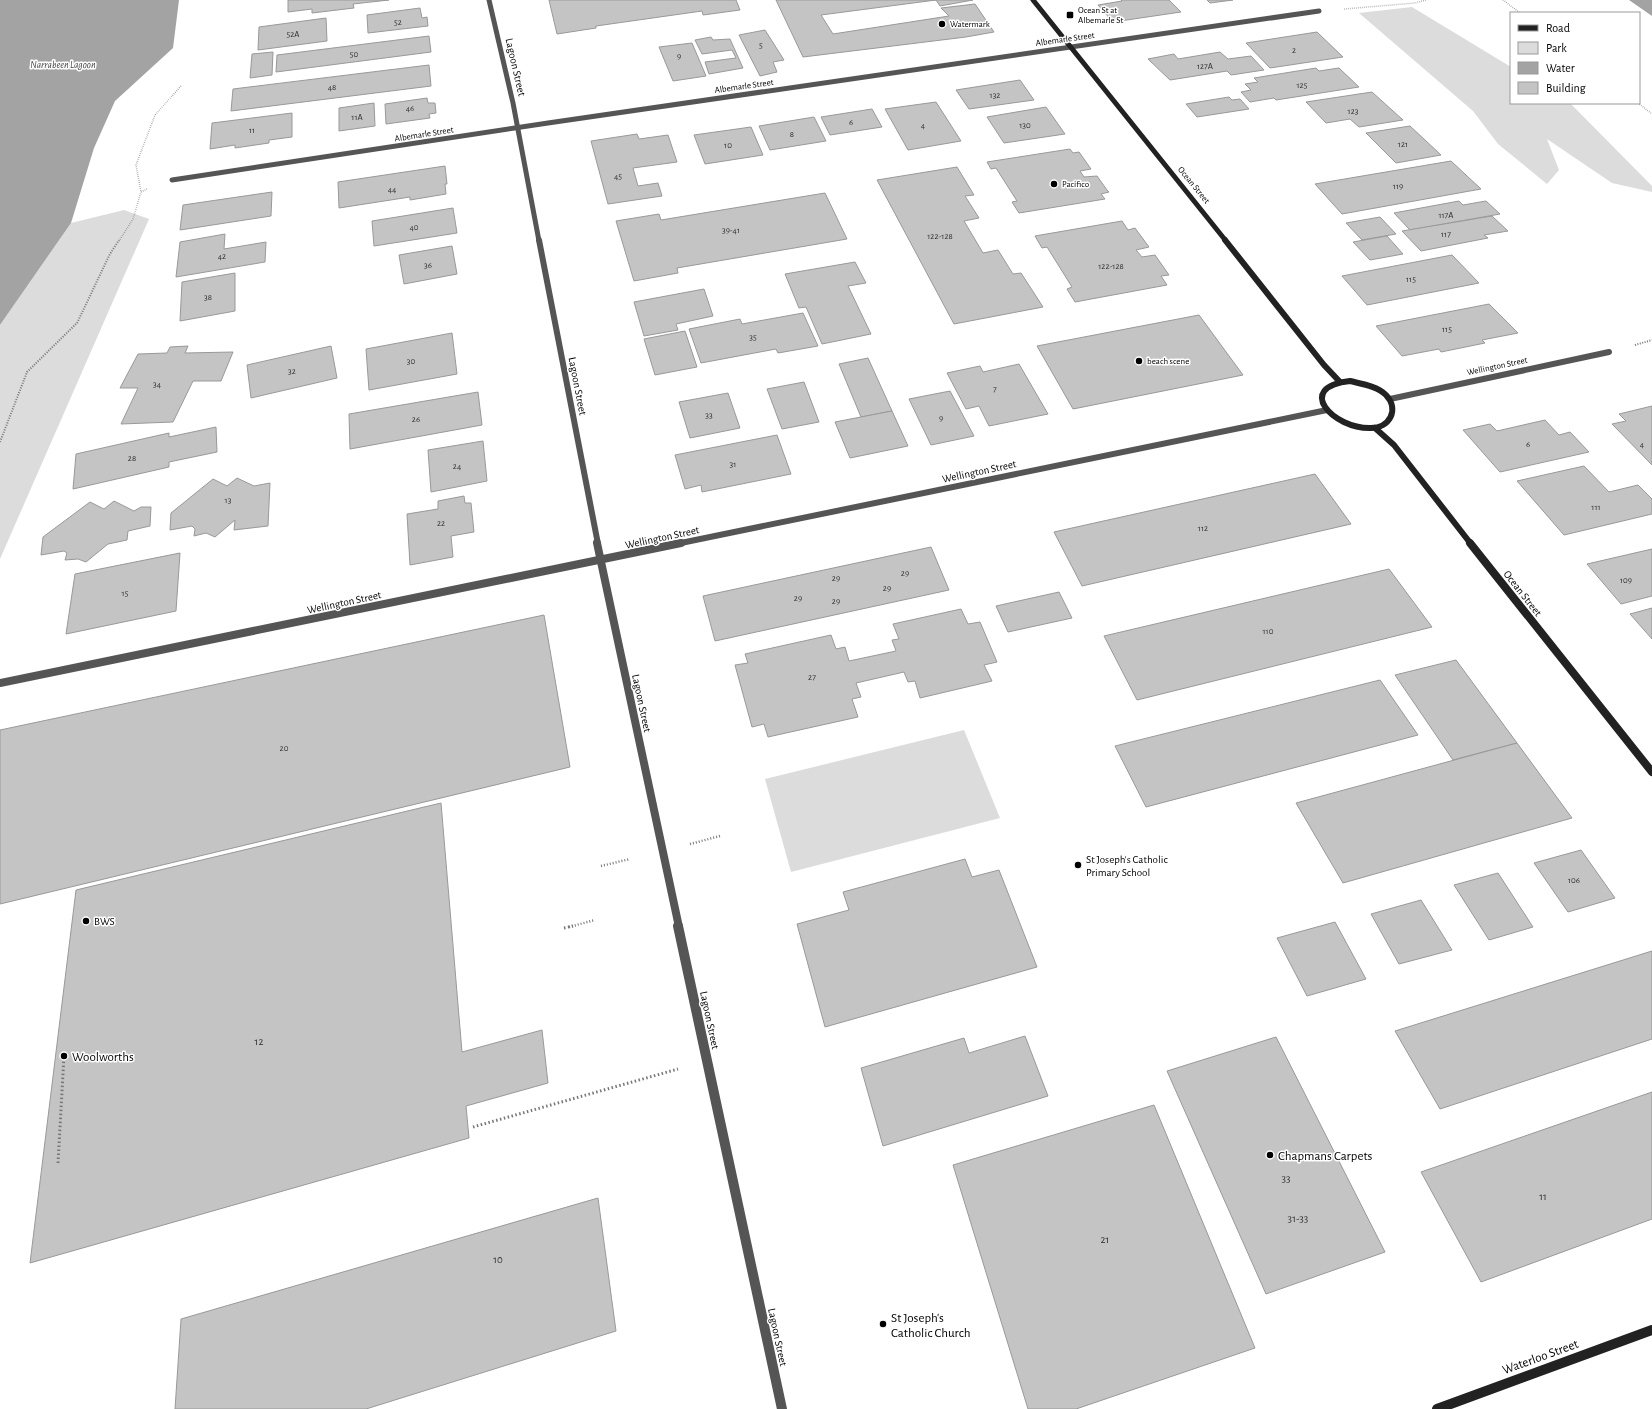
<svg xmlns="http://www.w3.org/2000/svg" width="1652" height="1409" viewBox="0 0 1652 1409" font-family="'Alegreya Sans',sans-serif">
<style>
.green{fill:#dcdcdc}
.water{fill:#a3a3a3}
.building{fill:#c4c4c4;stroke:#999}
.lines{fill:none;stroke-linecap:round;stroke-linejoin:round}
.path-far3{stroke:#777;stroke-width:1.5;stroke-dasharray:0.5 1.5;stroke-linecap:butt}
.path-far2{stroke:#777;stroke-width:2;stroke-dasharray:1 1.5;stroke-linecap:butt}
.path-far1{stroke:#777;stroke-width:2.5;stroke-dasharray:1 2;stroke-linecap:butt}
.path{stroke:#777;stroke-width:3;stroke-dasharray:1.5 2.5;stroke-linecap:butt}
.street-far3{stroke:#555;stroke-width:5}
.street-far2{stroke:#555;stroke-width:6}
.street-far1{stroke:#555;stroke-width:8}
.street{stroke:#555;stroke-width:10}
.secondary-far3{stroke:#222;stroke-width:5}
.secondary-far2{stroke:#222;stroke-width:6}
.secondary-far1{stroke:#222;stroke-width:8}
.secondary{stroke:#222;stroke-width:10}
.poi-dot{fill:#000;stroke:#fff;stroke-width:1.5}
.labels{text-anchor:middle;stroke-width:3;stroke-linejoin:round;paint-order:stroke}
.far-poi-label{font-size:9px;fill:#000;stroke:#fff;text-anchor:start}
.number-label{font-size:9px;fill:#313131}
.far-street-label{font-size:9px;fill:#000;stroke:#fff}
.far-water-label{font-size:10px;font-style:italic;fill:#444;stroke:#fff}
.street-label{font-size:11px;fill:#000;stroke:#fff}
.poi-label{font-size:11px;fill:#000;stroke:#fff;text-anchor:start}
.near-number-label{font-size:11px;fill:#313131}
.near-poi-label{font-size:13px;fill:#000;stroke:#fff;text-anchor:start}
.near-street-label{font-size:13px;fill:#000;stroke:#fff}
</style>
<rect width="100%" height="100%" fill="#fff"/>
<g class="green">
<path d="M 1412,7 L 1511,67 L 1511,103 L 1570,103 L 1652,186 L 1652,192 L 1612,183 L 1547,139 L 1559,170 L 1547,184 L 1498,144 L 1473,111 L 1359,13 Z"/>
<path d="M 124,210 L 149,219 L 0,559 L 0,325 L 71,223 Z"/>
<path d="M 964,730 L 1000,818 L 791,872 L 765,779 Z"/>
</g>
<g class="water">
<path d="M 0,0 L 179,0 L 173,48 L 115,101 L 94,148 L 71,223 L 0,325 Z"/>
<path d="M 1629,0 L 1652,0 L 1652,16 Z"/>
</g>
<g class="building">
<path d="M 288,0 L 389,0 L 353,4 L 354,8 L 312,13 L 312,9 L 288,12 Z"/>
<path d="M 549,0 L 736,0 L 740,10 L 703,15 L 702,11 L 596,26 L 596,28 L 557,34 Z"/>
<path d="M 776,0 L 973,0 L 940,6 L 936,0 L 821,15 L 833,34 L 949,16 L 941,8 L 975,4 L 994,32 L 966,37 L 803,57 Z"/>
<path d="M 1121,0 L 1169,0 L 1181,12 L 1113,22 L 1098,5 L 1122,1 Z"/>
<path d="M 1207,0 L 1233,0 L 1210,3 Z"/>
<path d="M 420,8 L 422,18 L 427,17 L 428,26 L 368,33 L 367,15 Z"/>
<path d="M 326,18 L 327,41 L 258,50 L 259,27 Z"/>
<path d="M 765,30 L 784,60 L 773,62 L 777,72 L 760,76 L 739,35 Z"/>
<path d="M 1317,32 L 1343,57 L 1270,68 L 1246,43 Z"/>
<path d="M 429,36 L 431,52 L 276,72 L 277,55 Z"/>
<path d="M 711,37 L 713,40 L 730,39 L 743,68 L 709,74 L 705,62 L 736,58 L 732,50 L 702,54 L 695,40 Z"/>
<path d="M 692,43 L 706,76 L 673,81 L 659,47 Z"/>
<path d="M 273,52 L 272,75 L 250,78 L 252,54 Z"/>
<path d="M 1220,52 L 1228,59 L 1251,56 L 1264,70 L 1231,75 L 1227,71 L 1170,80 L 1148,59 L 1174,54 L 1178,59 Z"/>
<path d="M 429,65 L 431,86 L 231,111 L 233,89 Z"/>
<path d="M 1316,68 L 1319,71 L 1339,68 L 1359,87 L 1276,100 L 1274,98 L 1250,102 L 1241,92 L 1251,90 L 1245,84 L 1258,82 L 1254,78 Z"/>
<path d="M 1020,80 L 1034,100 L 969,109 L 956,90 Z"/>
<path d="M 1372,92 L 1403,120 L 1359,127 L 1350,119 L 1326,123 L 1306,102 Z"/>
<path d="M 1229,97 L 1232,100 L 1240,99 L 1249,109 L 1197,117 L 1186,104 Z"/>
<path d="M 427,98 L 428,103 L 435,103 L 436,113 L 429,114 L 430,118 L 386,124 L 385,104 Z"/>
<path d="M 936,102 L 961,141 L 908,150 L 885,109 Z"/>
<path d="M 374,103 L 375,126 L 339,131 L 339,108 Z"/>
<path d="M 1046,107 L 1065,134 L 1004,143 L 987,117 Z"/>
<path d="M 872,109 L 882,127 L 830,135 L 821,117 Z"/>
<path d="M 292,113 L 292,137 L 269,140 L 269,143 L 235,148 L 235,145 L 210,149 L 212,123 Z"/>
<path d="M 814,117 L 826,141 L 770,150 L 759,126 Z"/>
<path d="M 1410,126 L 1441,155 L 1396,163 L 1366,133 Z"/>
<path d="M 751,127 L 763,155 L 705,164 L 694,135 Z"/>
<path d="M 637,134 L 639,139 L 668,135 L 677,162 L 633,168 L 638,186 L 658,183 L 662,196 L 608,204 L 591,141 Z"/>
<path d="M 1070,149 L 1073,153 L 1079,152 L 1091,169 L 1080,171 L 1084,177 L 1097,176 L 1107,190 L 1109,192 L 1101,194 L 1105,199 L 1019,213 L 1012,202 L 1017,201 L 996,168 L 991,169 L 987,162 Z"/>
<path d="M 1451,161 L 1481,189 L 1342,214 L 1315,184 Z"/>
<path d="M 445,166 L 447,184 L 445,184 L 446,194 L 410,200 L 410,197 L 339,208 L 338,182 Z"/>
<path d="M 957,167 L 974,195 L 965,196 L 979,218 L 964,221 L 983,253 L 998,250 L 1013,274 L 1021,273 L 1043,307 L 954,324 L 877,180 Z"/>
<path d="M 272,192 L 271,216 L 180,230 L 183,205 Z"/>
<path d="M 825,193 L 847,239 L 677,268 L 678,273 L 634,281 L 616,221 L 659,214 L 661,220 Z"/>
<path d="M 1459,201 L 1463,205 L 1486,201 L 1500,214 L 1410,230 L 1394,213 Z"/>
<path d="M 453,208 L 457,233 L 374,246 L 372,221 Z"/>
<path d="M 1492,216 L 1508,231 L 1484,235 L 1488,238 L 1421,251 L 1402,231 Z"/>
<path d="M 1380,217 L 1396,234 L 1362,240 L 1346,223 Z"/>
<path d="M 1122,221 L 1128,230 L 1135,228 L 1149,247 L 1136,250 L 1142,257 L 1155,255 L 1169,275 L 1161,276 L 1167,285 L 1075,302 L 1067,289 L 1072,287 L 1047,247 L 1042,248 L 1035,236 Z"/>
<path d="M 225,234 L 224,249 L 266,242 L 265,262 L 176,277 L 180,242 Z"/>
<path d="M 1387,236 L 1403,254 L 1370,260 L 1353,242 Z"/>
<path d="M 452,246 L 457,274 L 404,284 L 399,255 Z"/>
<path d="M 1452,255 L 1479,283 L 1367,305 L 1342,276 Z"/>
<path d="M 855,262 L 866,283 L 848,286 L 871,334 L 822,344 L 806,307 L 799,308 L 785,274 Z"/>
<path d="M 235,273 L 235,311 L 180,321 L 182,282 Z"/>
<path d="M 704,289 L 713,316 L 676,324 L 678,330 L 644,336 L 634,302 Z"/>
<path d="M 1489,304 L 1518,333 L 1482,340 L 1485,343 L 1441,352 L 1439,349 L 1402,356 L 1376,326 Z"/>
<path d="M 803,313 L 818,346 L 778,353 L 776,349 L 701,363 L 689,329 L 740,319 L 742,324 Z"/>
<path d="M 1199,315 L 1243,375 L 1073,409 L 1037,346 Z"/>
<path d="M 685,331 L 697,367 L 655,375 L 644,339 Z"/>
<path d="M 452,333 L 457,374 L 369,390 L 366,349 Z"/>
<path d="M 188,346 L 185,353 L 233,352 L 221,381 L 193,381 L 173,422 L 121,424 L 138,388 L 120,388 L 138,354 L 167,353 L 170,347 Z"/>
<path d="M 331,346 L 337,378 L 251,398 L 247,365 Z"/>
<path d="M 868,358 L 892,411 L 861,417 L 839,364 Z"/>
<path d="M 1019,364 L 1048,414 L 989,426 L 979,406 L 966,409 L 947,373 L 980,366 L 983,372 Z"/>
<path d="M 804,382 L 819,422 L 782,429 L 767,389 Z"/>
<path d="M 950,391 L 974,436 L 931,445 L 909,399 Z"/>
<path d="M 478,392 L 482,425 L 350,449 L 349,414 Z"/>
<path d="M 728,393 L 740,428 L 690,438 L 679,402 Z"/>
<path d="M 1652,406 L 1652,465 L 1612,424 L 1626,421 L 1619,414 Z"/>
<path d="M 892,411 L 908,446 L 850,458 L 835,422 Z"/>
<path d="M 1545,420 L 1559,435 L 1570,432 L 1589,452 L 1500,472 L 1463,430 L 1490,424 L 1497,431 Z"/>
<path d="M 216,427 L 217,452 L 169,462 L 169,467 L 73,489 L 76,454 L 169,433 L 169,437 Z"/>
<path d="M 777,435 L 791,474 L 702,492 L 701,485 L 685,489 L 675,455 Z"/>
<path d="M 483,441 L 487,481 L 431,492 L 428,450 Z"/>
<path d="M 1584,466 L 1609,492 L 1638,485 L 1652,499 L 1652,514 L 1564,535 L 1517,481 Z"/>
<path d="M 1315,474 L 1351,524 L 1082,586 L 1054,532 Z"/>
<path d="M 237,478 L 254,486 L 270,483 L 268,526 L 234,530 L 235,520 L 215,537 L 206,533 L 194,536 L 195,529 L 192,526 L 170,530 L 171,513 L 213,479 L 227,486 Z"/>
<path d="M 464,496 L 465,503 L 471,503 L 474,532 L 451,536 L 453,557 L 410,565 L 407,514 L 438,509 L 438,501 Z"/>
<path d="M 114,501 L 134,511 L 141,507 L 151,507 L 150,526 L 128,531 L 127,540 L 108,544 L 86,562 L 78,559 L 65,560 L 67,553 L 64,551 L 41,555 L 43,537 L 90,502 L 104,509 Z"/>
<path d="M 931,547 L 949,590 L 715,641 L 703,596 Z"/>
<path d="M 1652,549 L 1652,596 L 1621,604 L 1587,564 Z"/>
<path d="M 180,553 L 176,611 L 66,634 L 75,574 Z"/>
<path d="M 1389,569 L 1432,627 L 1137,700 L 1104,636 Z"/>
<path d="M 1059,592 L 1072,618 L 1008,632 L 996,606 Z"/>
<path d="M 1652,608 L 1652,639 L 1630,614 Z"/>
<path d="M 961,609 L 968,624 L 980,622 L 997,662 L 984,665 L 992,681 L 920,698 L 915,681 L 908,682 L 904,672 L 856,683 L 861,697 L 852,699 L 858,717 L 768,737 L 764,724 L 752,727 L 735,665 L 748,663 L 745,654 L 831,635 L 836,649 L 845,647 L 849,661 L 896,651 L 892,640 L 899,639 L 893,624 Z"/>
<path d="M 544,615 L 570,767 L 0,904 L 0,730 Z"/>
<path d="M 1456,660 L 1517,743 L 1453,760 L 1395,675 Z"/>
<path d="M 1380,680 L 1418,735 L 1146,807 L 1115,746 Z"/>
<path d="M 1517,743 L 1572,818 L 1343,883 L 1296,803 Z"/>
<path d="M 441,803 L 462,1052 L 542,1030 L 548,1083 L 466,1106 L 469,1138 L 30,1263 L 76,890 Z"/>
<path d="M 1581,850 L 1615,898 L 1568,912 L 1534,863 Z"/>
<path d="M 965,859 L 972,877 L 999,870 L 1037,967 L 825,1027 L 797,924 L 849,910 L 843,892 Z"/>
<path d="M 1498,873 L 1533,927 L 1489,940 L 1454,885 Z"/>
<path d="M 1421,900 L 1452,950 L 1399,964 L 1371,914 Z"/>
<path d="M 1335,922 L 1366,979 L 1307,996 L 1277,938 Z"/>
<path d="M 1652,951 L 1652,1039 L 1440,1109 L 1395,1031 Z"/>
<path d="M 1025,1036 L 1048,1096 L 883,1146 L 861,1068 L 964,1038 L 969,1053 Z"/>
<path d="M 1276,1037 L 1385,1252 L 1266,1294 L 1167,1071 Z"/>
<path d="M 1652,1092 L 1652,1219 L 1481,1282 L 1421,1172 Z"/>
<path d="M 1154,1105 L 1255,1348 L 1076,1409 L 1028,1409 L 953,1165 Z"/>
<path d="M 598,1198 L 616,1331 L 366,1409 L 175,1409 L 181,1319 Z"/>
</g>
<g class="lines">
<g class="path-far3">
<path d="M 1503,0 L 1520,13"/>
<path d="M 1344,9 L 1415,3 L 1426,0"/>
<path d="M 1638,103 L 1652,114"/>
<path d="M 147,189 L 141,192 L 136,165 L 155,115 L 181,86"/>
<path d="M 119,241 L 133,219 L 141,192"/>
</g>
<g class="path-far2">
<path d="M 1635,345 L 1652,340"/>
<path d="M 0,442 L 27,372 L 77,323 L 110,254 L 119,240"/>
</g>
<g class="path-far1">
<path d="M 690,844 L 720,836"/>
<path d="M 601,866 L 630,859"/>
<path d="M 569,927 L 595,920"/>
</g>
<g class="path">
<path d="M 564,928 L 573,926"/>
<path d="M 473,1127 L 678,1069"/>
<path d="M 58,1163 L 64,1056"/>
</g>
<g class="street-far3">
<path d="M 489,0 L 513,103 L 539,241"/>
<path d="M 172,180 L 548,123 L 1319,11"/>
</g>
<g class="street-far2">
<path d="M 539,240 L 598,544"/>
<path d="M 1390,399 L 1609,352"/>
<path d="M 676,544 L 1327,410"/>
</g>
<g class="street-far1">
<path d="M 597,543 L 679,927"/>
<path d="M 0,683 L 681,543"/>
</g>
<path class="street" d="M 678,926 L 782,1409"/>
<path class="secondary-far3" d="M 1033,0 L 1226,241"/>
<g class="secondary-far2">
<path d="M 1225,240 L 1324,365 L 1340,382"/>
<path d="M 1350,381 C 1362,384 1377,386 1386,395 C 1400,410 1389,428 1371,428 C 1333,429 1294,387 1350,381 Z"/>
<path d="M 1375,428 L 1394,445 L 1471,544"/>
</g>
<path class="secondary-far1" d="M 1470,543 L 1652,772"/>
<path class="secondary" d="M 1437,1409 L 1652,1330"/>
</g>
<g class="poi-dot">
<rect x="1066" y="11" width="8" height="8" rx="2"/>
<circle cx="942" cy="24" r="4"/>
<circle cx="1054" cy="184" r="4"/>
<circle cx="1139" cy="361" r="4"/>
<circle cx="1078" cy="865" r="4"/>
<circle cx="86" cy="921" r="4"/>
<circle cx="64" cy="1056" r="4"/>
<circle cx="1270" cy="1155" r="4"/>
<circle cx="883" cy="1324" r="4"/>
</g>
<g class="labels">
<g class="far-poi-label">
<text x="1078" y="13">Ocean St at<tspan x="1078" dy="10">Albemarle St</tspan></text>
<text x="950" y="27">Watermark</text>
<text x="1062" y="187">Pacifico</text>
<text x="1147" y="364">beach scene</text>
</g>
<g class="number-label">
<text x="398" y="25">52</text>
<text x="293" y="37">52A</text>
<text x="761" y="48">5</text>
<text x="1294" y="53">2</text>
<text x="354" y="57">50</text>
<text x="679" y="59">9</text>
<text x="1205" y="69">127A</text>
<text x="1302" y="88">125</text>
<text x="332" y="90">48</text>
<text x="995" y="98">132</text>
<text x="410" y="111">46</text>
<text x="1353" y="114">123</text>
<text x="357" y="120">11A</text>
<text x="851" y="125">6</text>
<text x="923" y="128">4</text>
<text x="1025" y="128">130</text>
<text x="252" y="133">11</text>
<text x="792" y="137">8</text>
<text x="1403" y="147">121</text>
<text x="728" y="148">10</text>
<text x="618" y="179">45</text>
<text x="1398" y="189">119</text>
<text x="392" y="192">44</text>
<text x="1446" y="218">117A</text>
<text x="414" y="230">40</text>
<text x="731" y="233">39-41</text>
<text x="1446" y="237">117</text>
<text x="940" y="239">122-128</text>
<text x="222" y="259">42</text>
<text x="428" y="268">36</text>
<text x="1111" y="269">122-128</text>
<text x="1411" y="282">115</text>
<text x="208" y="300">38</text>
<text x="1447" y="332">115</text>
<text x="753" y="340">35</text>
<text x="411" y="364">30</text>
<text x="292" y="374">32</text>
<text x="157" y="387">34</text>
<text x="995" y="392">7</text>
<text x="709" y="418">33</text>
<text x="941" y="421">9</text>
<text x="416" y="422">26</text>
<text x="1528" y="447">6</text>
<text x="1642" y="447">4</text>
<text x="132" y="461">28</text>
<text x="733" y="467">31</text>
<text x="457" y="469">24</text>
<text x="228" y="503">13</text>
<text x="1596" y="510">111</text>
<text x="441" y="526">22</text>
<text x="1203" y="531">112</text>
<text x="905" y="576">29</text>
<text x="836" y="581">29</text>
<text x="1626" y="583">109</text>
<text x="887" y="591">29</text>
<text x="125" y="596">15</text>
<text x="798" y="601">29</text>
<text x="836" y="604">29</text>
<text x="1268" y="634">110</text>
<text x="812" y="680">27</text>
<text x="284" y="751">20</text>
<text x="1574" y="883">106</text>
</g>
<g class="far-street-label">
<text transform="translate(1065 39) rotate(-8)" y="3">Albemarle Street</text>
<text transform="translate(744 86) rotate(-8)" y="3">Albemarle Street</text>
<text transform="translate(424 134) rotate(-9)" y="3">Albemarle Street</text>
<text transform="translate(1194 185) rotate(51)" y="3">Ocean Street</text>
<text transform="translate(1497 366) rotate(-12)" y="3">Wellington Street</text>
</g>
<g class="far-water-label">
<text x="63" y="68">Narrabeen Lagoon</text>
</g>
<g class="street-label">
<text transform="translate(516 67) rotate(77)" y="4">Lagoon Street</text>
<text transform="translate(578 386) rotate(79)" y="4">Lagoon Street</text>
<text transform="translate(979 471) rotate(-12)" y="4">Wellington Street</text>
<text transform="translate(662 537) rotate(-12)" y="4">Wellington Street</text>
<text transform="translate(1523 593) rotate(52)" y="4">Ocean Street</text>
<text transform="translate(344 602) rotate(-12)" y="4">Wellington Street</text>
<text transform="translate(642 703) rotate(78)" y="4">Lagoon Street</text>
<text transform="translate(710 1020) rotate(78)" y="4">Lagoon Street</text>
<text transform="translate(778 1337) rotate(78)" y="4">Lagoon Street</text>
</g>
<g class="poi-label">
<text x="1086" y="863">St Joseph's Catholic<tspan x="1086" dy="13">Primary School</tspan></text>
<text x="94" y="925">BWS</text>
</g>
<g class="near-number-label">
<text x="259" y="1045">12</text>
<text x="1286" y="1182">33</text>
<text x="1543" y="1200">11</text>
<text x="1298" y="1222">31-33</text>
<text x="1105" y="1243">21</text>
<text x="498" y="1263">10</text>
</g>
<g class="near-poi-label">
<text x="72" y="1061">Woolworths</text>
<text x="1278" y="1160">Chapmans Carpets</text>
<text x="891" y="1322">St Joseph's<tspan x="891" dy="15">Catholic Church</tspan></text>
</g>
<g class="near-street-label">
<text transform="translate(1540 1356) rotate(-20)" y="5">Waterloo Street</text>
</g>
</g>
<rect x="1510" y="12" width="130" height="92" fill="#ffffff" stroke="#999999"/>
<rect x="1518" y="25" width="20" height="6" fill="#222222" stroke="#999999"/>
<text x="1546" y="32" font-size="12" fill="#000000">Road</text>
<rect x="1518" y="42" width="20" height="12" fill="#dcdcdc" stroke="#999999"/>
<text x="1546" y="52" font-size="12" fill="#000000">Park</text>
<rect x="1518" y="62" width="20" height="12" fill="#a3a3a3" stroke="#999999"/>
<text x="1546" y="72" font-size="12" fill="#000000">Water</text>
<rect x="1518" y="82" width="20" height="12" fill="#c4c4c4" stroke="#999999"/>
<text x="1546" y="92" font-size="12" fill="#000000">Building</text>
</svg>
